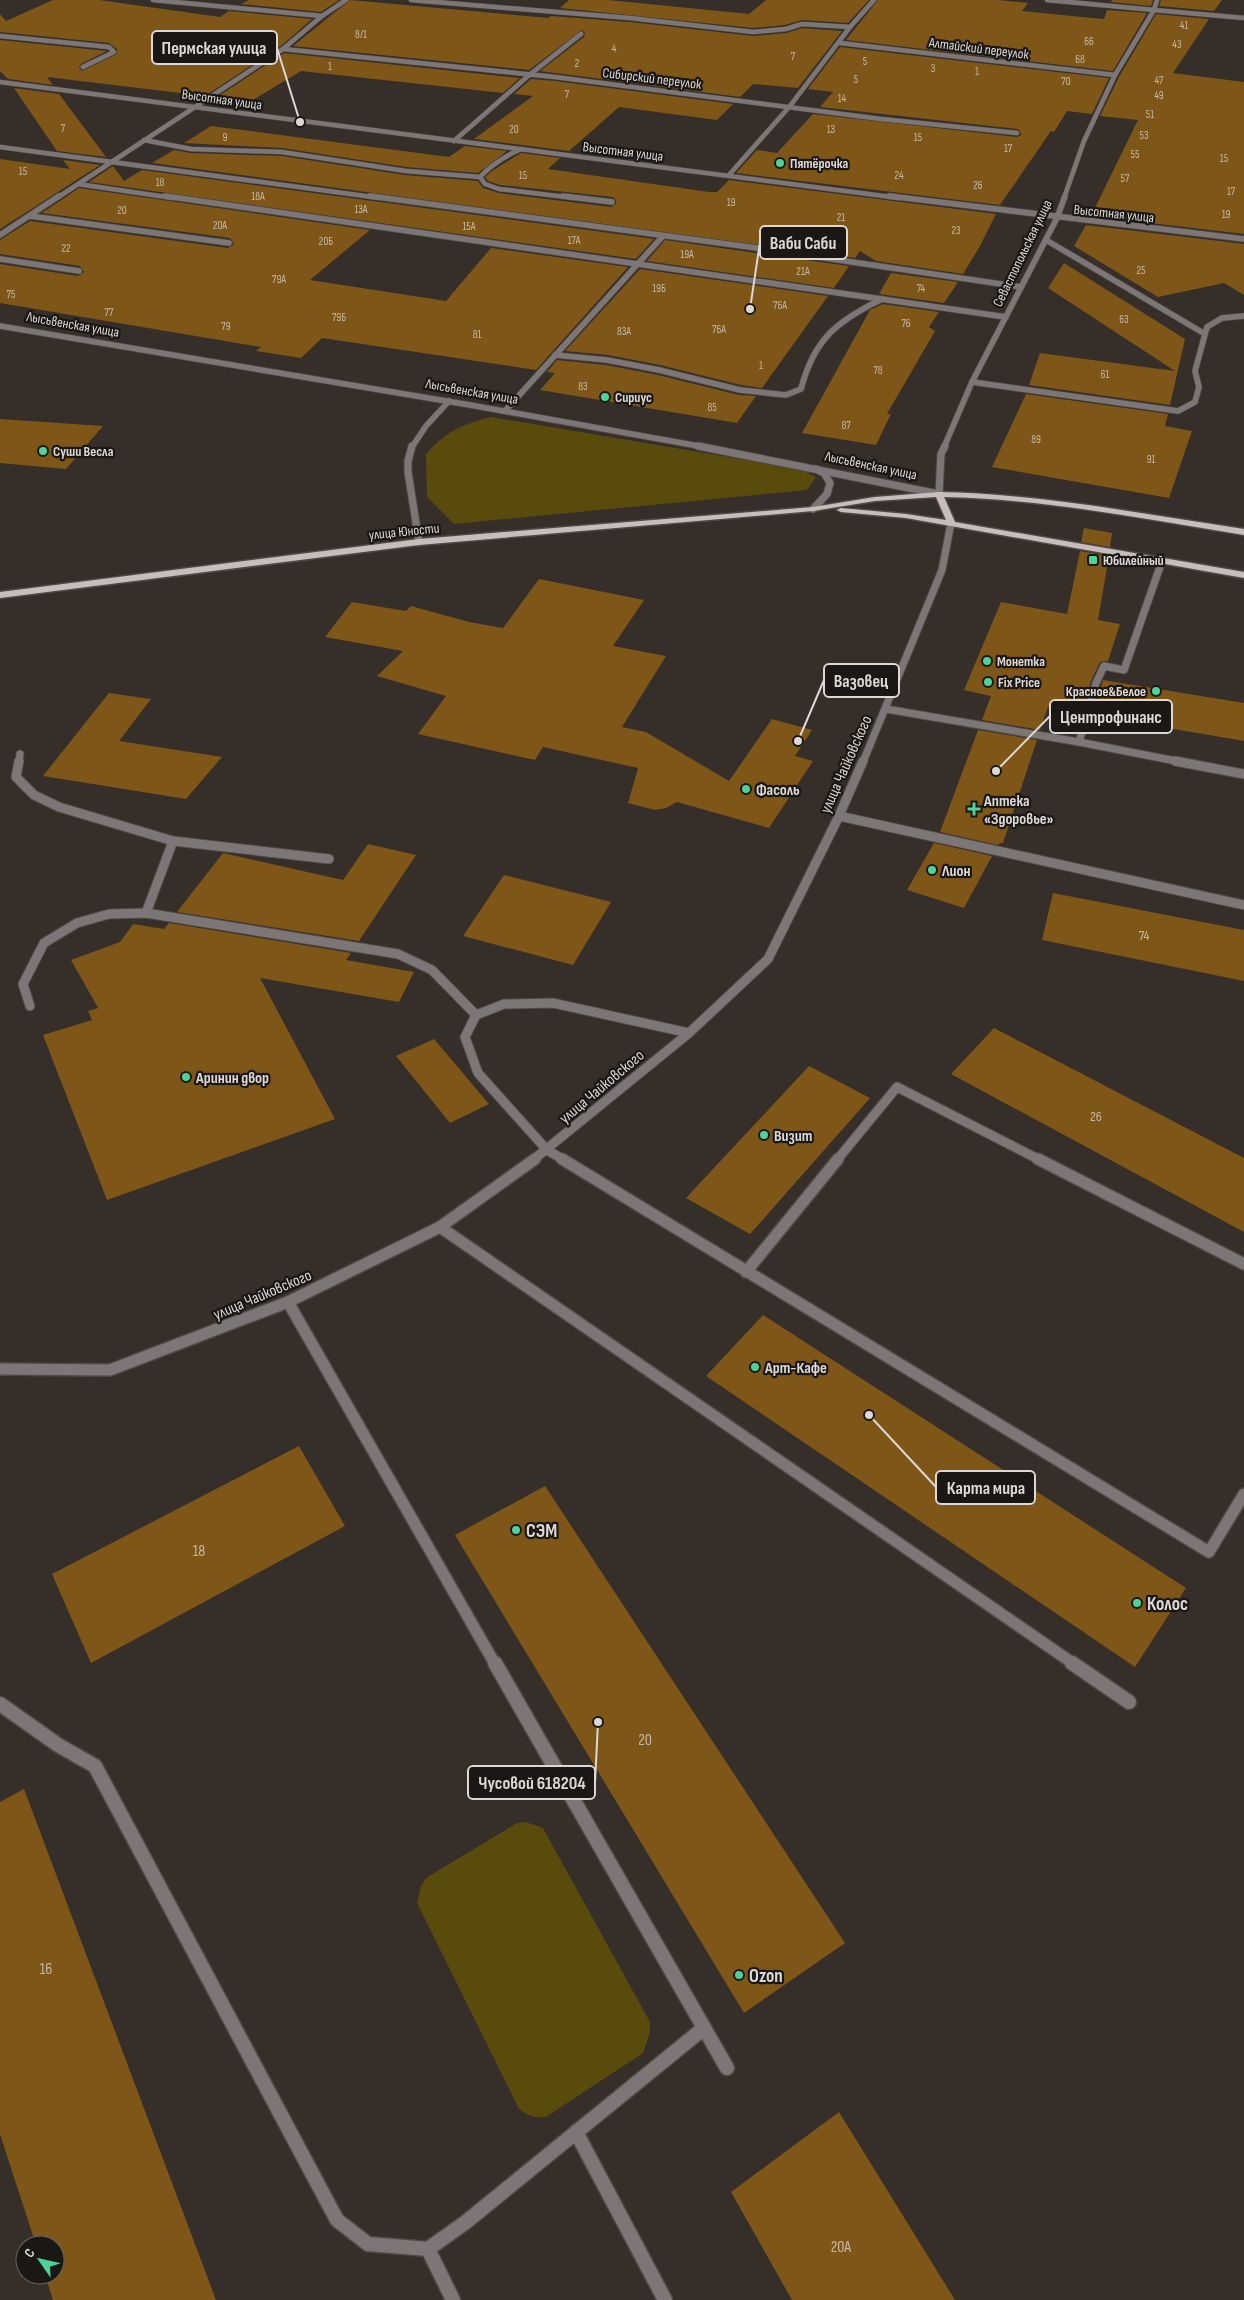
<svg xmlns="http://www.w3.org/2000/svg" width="1244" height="2300" viewBox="0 0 1244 2300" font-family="'Sofia Sans Condensed',sans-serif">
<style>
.green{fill:#594b0b}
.building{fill:#7e5618}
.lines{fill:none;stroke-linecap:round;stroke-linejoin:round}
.service-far5-casing{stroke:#514945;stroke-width:5.5}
.service-far4-casing{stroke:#514945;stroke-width:7}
.service-far3-casing{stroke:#514945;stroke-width:9}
.service-far2-casing{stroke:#514945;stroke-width:11}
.service-far1-casing{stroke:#514945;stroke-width:14}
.service-casing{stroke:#514945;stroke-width:17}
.minor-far4-casing{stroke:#514945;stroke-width:5.5}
.minor-far3-casing{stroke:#514945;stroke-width:7}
.minor-far2-casing{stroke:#514945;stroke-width:9}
.minor-far1-casing{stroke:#514945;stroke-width:11}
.minor-casing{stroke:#514945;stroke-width:14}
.tertiary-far2-casing{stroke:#514945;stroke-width:5.5}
.tertiary-far1-casing{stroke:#514945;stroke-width:7}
.tertiary-casing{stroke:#514945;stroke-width:9}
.primary-casing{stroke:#514945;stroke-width:3}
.service-far5{stroke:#7c7776;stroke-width:4.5}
.service-far4{stroke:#7c7776;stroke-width:5.5}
.service-far3{stroke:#7c7776;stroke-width:7}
.service-far2{stroke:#7c7776;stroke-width:9}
.service-far1{stroke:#7c7776;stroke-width:11}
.service{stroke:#7c7776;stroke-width:14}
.minor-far4{stroke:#7c7776;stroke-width:4.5}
.minor-far3{stroke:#7c7776;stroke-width:5.5}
.minor-far2{stroke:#7c7776;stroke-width:7}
.minor-far1{stroke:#7c7776;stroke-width:9}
.minor{stroke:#7c7776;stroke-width:11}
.tertiary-far2{stroke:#7c7776;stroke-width:4.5}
.tertiary-far1{stroke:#7c7776;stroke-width:5.5}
.tertiary{stroke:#7c7776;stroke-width:7}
.primary{fill:#c8bdbb;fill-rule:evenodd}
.poi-dot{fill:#4dd39a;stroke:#1a1715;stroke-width:2}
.labels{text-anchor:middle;stroke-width:4.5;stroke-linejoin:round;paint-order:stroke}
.far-number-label{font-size:11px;fill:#c5b8a6}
.far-street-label{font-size:14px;fill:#ddd8d5;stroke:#1a1715}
.far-poi-label{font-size:14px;font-weight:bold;fill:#ddd8d5;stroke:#1a1715;text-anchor:start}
.number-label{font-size:14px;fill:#c5b8a6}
.street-label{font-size:16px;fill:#ddd8d5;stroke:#1a1715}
.poi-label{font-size:16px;font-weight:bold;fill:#ddd8d5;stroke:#1a1715;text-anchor:start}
.near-number-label{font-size:16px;fill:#c5b8a6}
.near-poi-label{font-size:19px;font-weight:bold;fill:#ddd8d5;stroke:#1a1715;text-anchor:start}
.leader{fill:none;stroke:#ddd8d5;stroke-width:2}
.callout-dot{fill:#ddd8d5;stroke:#1a1715;stroke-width:2}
.callout{fill:#1a1715;stroke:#ddd8d5;stroke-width:2}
.callout-label{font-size:18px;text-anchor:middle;font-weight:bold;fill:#ddd8d5}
</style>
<rect width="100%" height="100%" fill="#362e29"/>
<g class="green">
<path d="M 491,417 L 799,469 L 816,477 L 807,490 L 454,524 L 427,497 L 426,454 C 447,430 462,425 491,417 Z"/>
<path d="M 526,1822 L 543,1828 L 650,2022 L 650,2032 L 643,2053 L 546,2117 C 534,2118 528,2116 519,2109 L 417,1903 L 421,1886 L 426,1878 L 517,1823 Z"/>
</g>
<g class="building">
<path d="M 53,0 L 99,0 L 220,17 L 229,11 L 312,19 L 281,46 L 205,96 L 47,77 L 53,85 L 8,79 L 0,71 L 0,40 L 107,51 L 81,64 L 79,67 L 82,71 L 117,54 L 117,49 L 109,43 L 0,32 L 0,14 L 6,21 Z"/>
<path d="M 249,0 L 339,0 L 321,12 L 241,4 Z"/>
<path d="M 350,0 L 548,18 L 551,16 L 630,22 L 753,36 L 786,33 L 802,28 L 842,31 L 798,88 L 753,84 L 740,97 L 540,71 L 584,37 L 585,33 L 582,30 L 529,70 L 293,46 Z"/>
<path d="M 569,0 L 608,0 L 749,14 L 766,0 L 869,0 L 848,23 L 802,20 L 785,25 L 753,28 L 560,8 Z"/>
<path d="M 878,0 L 998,0 L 1028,3 L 1022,11 L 1092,18 L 1104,19 L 1107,10 L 1147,13 L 1113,71 L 846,40 Z"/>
<path d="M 1112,0 L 1153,0 L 1151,6 L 1111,2 Z"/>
<path d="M 1161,0 L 1222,0 L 1214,11 L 1159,6 Z"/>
<path d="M 1156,14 L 1209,19 L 1173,73 L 1244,82 L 1244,234 L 1091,216 L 1138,120 L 1100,116 L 1119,77 Z"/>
<path d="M 840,47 L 1109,78 L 1092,114 L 1067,111 L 1054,132 L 1051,131 L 1000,205 L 736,173 L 757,150 L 777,153 L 813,114 L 1017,137 L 1021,135 L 1020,131 L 1017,129 L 820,107 L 833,92 L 808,89 Z"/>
<path d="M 284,53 L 520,78 L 503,93 L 301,71 L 251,101 L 217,97 Z"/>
<path d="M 531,79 L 555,81 L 733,104 L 717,120 L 619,107 L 569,151 L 474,139 L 533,96 L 514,94 Z"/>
<path d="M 14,88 L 59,94 L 106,157 L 57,151 Z"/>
<path d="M 211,126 L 449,157 L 465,146 L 507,151 L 478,173 L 406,167 L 282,148 L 184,143 Z"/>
<path d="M 174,150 L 191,153 L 282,156 L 405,175 L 478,181 L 483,188 L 499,193 L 611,207 L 616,204 L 616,200 L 613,197 L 500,185 L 488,181 L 485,177 L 492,171 L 521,153 L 560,158 L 548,169 L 709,192 L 717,192 L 729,180 L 996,214 L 980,246 L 963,274 L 876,261 L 860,251 L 855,258 L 152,163 Z"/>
<path d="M 0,159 L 70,169 L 63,160 L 100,165 L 0,229 Z"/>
<path d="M 113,166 L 124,181 L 142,170 L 654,239 L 636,259 L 89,182 Z"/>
<path d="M 79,188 L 370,230 L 310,280 L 446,301 L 491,248 L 628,267 L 536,370 L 322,338 L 301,358 L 256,351 L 261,347 L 0,303 L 0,264 L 78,276 L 84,272 L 80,266 L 0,254 L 0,240 L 30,221 L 228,248 L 234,244 L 230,238 L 42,213 Z"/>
<path d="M 1086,225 L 1244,244 L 1244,295 L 1224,283 L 1158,297 L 1074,246 Z"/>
<path d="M 665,240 L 756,253 L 849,266 L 834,288 L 647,261 Z"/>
<path d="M 1064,263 L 1185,339 L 1170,405 L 1029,385 L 1040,353 L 1175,371 L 1048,288 Z"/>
<path d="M 640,269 L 828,296 L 762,388 L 741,385 L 660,365 L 608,355 L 565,351 Z"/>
<path d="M 891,273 L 958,282 L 944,303 L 879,294 Z"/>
<path d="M 883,304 L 939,312 L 929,327 L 935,331 L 887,414 L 891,414 L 876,445 L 802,433 L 870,310 Z"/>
<path d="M 557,360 L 606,365 L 658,375 L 739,395 L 756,396 L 737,423 L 540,390 L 555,373 L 547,372 Z"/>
<path d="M 1026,394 L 1168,414 L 1165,426 L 1192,431 L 1169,498 L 992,467 Z"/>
<path d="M 0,419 L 103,426 L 66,469 L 0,463 Z"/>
<path d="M 1084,528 L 1112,533 L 1110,547 L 1081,542 Z"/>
<path d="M 1080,551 L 1109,556 L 1098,620 L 1120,624 L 1108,661 L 1100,662 L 1091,681 L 1082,713 L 1048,707 L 1040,730 L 982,720 L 991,696 L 964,690 L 1001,602 L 1067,614 Z"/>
<path d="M 539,579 L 644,600 L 613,646 L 666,656 L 622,727 L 646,732 L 729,781 L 772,719 L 812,730 L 795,756 L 813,761 L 769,828 L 677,802 L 666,808 L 655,810 L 628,803 L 638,768 L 543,747 L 535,760 L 418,734 L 446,696 L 377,676 L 403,651 L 325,637 L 352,602 L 406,611 L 411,606 L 469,622 L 503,628 Z"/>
<path d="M 1103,680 L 1244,703 L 1244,741 L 1092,715 Z"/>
<path d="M 109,693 L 151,699 L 119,741 L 222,757 L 186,799 L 43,776 Z"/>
<path d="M 978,730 L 1037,740 L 1003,843 L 1000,843 L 998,845 L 940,832 Z"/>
<path d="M 934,843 L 992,856 L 964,908 L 907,890 Z"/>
<path d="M 368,844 L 416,855 L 359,941 L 177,912 L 223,853 L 343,880 Z"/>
<path d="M 504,875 L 611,902 L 573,965 L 463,936 Z"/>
<path d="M 1053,893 L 1244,930 L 1244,981 L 1042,940 Z"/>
<path d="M 169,923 L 351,953 L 346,960 L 414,972 L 399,1002 L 260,978 L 335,1119 L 107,1200 L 43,1035 L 92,1020 L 88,1011 L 98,1008 L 71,960 L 120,942 L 133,924 L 164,929 Z"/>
<path d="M 994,1028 L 1244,1158 L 1244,1232 L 951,1074 Z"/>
<path d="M 434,1039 L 489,1104 L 450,1123 L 396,1056 Z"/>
<path d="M 809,1066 L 870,1098 L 750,1234 L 686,1198 Z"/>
<path d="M 763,1315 L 1186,1588 L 1135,1667 L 706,1376 Z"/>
<path d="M 299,1446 L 345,1526 L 91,1663 L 52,1574 Z"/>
<path d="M 545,1486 L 845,1943 L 744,2013 L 455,1535 Z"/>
<path d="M 24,1789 L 216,2300 L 53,2300 L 45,2275 L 55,2275 L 55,2245 L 36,2245 L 0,2134 L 0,1802 Z"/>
<path d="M 839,2112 L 955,2300 L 792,2300 L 731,2192 Z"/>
</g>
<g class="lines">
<g class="service-far5-casing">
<g id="service-far5">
<path d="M 153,0 L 322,16"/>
<path d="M 1154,10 L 1244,18"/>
<path d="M 0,36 L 109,47 L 114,52 L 83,67"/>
<path d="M 144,140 L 191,149 L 282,152 L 406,171 L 480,177"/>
<path d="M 454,141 L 528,76 L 581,34"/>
<path d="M 0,147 L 380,198"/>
<path d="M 521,149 C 505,156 492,164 480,177 L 485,184 L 499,189 L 574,198"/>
<path d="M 729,175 L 790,106 L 850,27 L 874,0"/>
<path d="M 78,184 L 173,198"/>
</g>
</g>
<g class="service-far4-casing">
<g id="service-far4">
<path d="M 165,196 L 1006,317"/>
<path d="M 370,196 L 757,248 L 1021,287"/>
<path d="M 563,196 L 612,202"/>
<path d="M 30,216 L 229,243"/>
<path d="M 1046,240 L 1205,334"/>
<path d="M 0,259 L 79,271"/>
<path d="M 555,355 L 607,360 L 659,370 L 740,390 L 786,395 L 801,389 C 814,339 837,321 882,299"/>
<path d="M 972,382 L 1178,411 L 1195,402 L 1199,387 L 1195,371 L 1207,327 L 1222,318 L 1244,316"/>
<path d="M 505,411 L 663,236"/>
</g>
</g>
<g class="service-far3-casing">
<path id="service-far3" d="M 19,762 L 20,754"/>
</g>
<g class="service-far2-casing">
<g id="service-far2">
<path d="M 19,761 L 16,777 L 34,795 L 59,807 L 173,841 L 329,859"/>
<path d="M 146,913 L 173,841"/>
<path d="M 30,1006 L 23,984 L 44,943 L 77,923 L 109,914 L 146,913 L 398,954 L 432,970 L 476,1015"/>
<path d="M 564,1160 L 547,1150 L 478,1073 L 465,1037 L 476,1015 L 504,1004 L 553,1003 L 689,1033"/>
<path d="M 837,1160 L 897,1087 L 1040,1160"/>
</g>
</g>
<g class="service-far1-casing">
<g id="service-far1">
<path d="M 562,1159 L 1209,1552 L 1244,1494"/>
<path d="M 1038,1159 L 1244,1264"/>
<path d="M 440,1227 L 1074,1664"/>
<path d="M 746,1272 L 838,1159"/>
<path d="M 288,1302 L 495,1664"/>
</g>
</g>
<g class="service-casing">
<g id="service">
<path d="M 495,1663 L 727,2068"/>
<path d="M 1072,1663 L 1129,1702"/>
<path d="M 0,1704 L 58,1745 L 95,1766 L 337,2220 L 368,2244 L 428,2249 L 466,2222 L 704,2028"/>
<path d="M 576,2132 L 665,2300"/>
<path d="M 428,2249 L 453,2300"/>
</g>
</g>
<g class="minor-far4-casing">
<g id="minor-far4">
<path d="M 411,0 L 630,18 L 753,32 L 786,29 L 802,24 L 850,27"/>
<path d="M 1047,0 L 1154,10"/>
<path d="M 840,43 L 1115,75"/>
<path d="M 283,49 L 555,77 L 881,119 L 1017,133"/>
<path d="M 0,82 L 899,198"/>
<path d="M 57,198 L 283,49 L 322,16 L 346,0"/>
</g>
</g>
<g class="minor-far3-casing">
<g id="minor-far3">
<path d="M 889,196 L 1244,239"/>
<path d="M 0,235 L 59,196"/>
<path d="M 0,326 L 470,405 L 704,447"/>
<path d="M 412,447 L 426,426 L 449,401"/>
</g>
</g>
<g class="minor-far2-casing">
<g id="minor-far2">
<path d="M 412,446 L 408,461 L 408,472 L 419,542"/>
<path d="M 698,446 L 939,494"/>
<path d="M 813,509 L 827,494 L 830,483 L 824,473 L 816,469"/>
<path d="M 886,709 L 1079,742 L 1096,683 L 1104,666 L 1124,670 L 1162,561"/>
<path d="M 1079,742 L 1181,762"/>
<path d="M 863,762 L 942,570 L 951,523"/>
</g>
</g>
<g class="minor-far1-casing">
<g id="minor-far1">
<path d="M 1175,761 L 1244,774"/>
<path d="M 839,816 L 1244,905"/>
<path d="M 533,1160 L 689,1033 L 768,959 L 839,816 L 863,761"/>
</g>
</g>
<g class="minor-casing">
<path id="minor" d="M 0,1369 L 110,1370 L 288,1302 L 440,1227 L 535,1159"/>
</g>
<g class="tertiary-far2-casing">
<path id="tertiary-far2" d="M 1064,198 L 1084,141 L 1115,75 L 1154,10 L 1157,0"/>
</g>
<g class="tertiary-far1-casing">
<path id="tertiary-far1" d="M 944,447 L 972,382 L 1057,218 L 1065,196"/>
</g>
<g class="tertiary-casing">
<path id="tertiary" d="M 939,494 L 941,454 L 945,446"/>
</g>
<g class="primary-casing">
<path id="primary" d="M 939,492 C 1041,494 1143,514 1244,529 L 1244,535 C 1145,519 1045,499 944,497 L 955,522 L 1244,572 L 1244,578 L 906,518 L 841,512 L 837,510 L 841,508 L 906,514 L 946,520 L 936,497 L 875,501 L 813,511 L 419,545 L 0,598 L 0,592 L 419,539 L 813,507 L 875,497 Z"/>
</g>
<use href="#service-far5" class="service-far5"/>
<use href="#service-far4" class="service-far4"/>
<use href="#service-far3" class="service-far3"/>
<use href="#service-far2" class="service-far2"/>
<use href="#service-far1" class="service-far1"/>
<use href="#service" class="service"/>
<use href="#minor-far4" class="minor-far4"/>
<use href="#minor-far3" class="minor-far3"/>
<use href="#minor-far2" class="minor-far2"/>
<use href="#minor-far1" class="minor-far1"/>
<use href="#minor" class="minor"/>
<use href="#tertiary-far2" class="tertiary-far2"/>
<use href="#tertiary-far1" class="tertiary-far1"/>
<use href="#tertiary" class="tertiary"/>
<use href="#primary" class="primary"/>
</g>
<g class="poi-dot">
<circle cx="780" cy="163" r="5"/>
<circle cx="605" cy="397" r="5"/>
<circle cx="43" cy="451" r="5"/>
<rect x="1088" y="555" width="10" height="10" rx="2.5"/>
<circle cx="987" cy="661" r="5"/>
<circle cx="988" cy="682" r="5"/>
<circle cx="1156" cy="691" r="5"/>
<circle cx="746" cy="789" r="5"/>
<path d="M971.5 801.5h5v5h5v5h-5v5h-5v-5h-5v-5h5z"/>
<circle cx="932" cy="870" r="5"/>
<circle cx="186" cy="1077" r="5"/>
<circle cx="764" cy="1135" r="5"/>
<circle cx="755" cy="1367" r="5"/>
<circle cx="516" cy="1530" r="5"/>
<circle cx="1137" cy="1603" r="5"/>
<circle cx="739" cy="1975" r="5"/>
</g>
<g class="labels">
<g class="far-number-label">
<text x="1184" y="29">41</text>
<text x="361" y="38">8/1</text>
<text x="1089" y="45">66</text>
<text x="1177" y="48">43</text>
<text x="614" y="52">4</text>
<text x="793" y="60">7</text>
<text x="1080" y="63">68</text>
<text x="865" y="65">5</text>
<text x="577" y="67">2</text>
<text x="330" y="70">1</text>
<text x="933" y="72">3</text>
<text x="977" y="75">1</text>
<text x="856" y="83">5</text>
<text x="1159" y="84">47</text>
<text x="1066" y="85">70</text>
<text x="567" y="98">7</text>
<text x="1159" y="99">49</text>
<text x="842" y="102">14</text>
<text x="1150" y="118">51</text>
<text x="63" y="132">7</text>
<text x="514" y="133">20</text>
<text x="831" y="133">13</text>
<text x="1144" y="139">53</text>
<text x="225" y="141">9</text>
<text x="918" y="141">15</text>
<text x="1008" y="152">17</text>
<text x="1135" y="158">55</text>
<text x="1224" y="162">15</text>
<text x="23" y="175">15</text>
<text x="523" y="179">15</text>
<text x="899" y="179">24</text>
<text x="1125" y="182">57</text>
<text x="160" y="186">18</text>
<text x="978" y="189">26</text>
<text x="1231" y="195">17</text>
<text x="258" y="200">18А</text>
<text x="731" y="206">19</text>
<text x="361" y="213">13А</text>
<text x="122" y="214">20</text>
<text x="1226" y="218">19</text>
<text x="841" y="221">21</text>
<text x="220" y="229">20А</text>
<text x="469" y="230">15А</text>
<text x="956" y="234">23</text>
<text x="574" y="244">17А</text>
<text x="326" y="245">20Б</text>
<text x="66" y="252">22</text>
<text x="687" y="258">19А</text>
<text x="1141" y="274">25</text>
<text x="803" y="275">21А</text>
<text x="279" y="283">79А</text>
<text x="659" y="292">19Б</text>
<text x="921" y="292">74</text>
<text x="11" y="298">75</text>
<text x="780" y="309">76А</text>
<text x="109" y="316">77</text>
<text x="339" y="321">79Б</text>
<text x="1124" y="323">63</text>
<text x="906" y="327">76</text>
<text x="226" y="330">79</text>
<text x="719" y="333">76А</text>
<text x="624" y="335">83А</text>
<text x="477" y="338">81</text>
<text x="761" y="369">1</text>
<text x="878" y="374">78</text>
<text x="1105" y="378">61</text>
<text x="583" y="390">83</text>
<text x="712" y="411">85</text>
<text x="846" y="429">87</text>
<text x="1036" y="443">89</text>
<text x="1151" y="463">91</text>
</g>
<g class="far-street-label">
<text transform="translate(979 48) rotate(7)" y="5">Алтайский переулок</text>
<text transform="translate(652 78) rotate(7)" y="5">Сибирский переулок</text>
<text transform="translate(222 99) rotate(8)" y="5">Высотная улица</text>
<text transform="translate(623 151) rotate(7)" y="5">Высотная улица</text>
<text transform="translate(1114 213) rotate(6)" y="5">Высотная улица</text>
<text transform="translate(1022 253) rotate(-64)" y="5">Севастопольская улица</text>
<text transform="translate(73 324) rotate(10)" y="5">Лысьвенская улица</text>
<text transform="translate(472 391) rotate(10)" y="5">Лысьвенская улица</text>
<text transform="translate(871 465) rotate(12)" y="5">Лысьвенская улица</text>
<text transform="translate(404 531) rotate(-6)" y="5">улица Юности</text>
</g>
<g class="far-poi-label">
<text x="790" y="168">Пятёрочка</text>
<text x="615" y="402">Сириус</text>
<text x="53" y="456">Суши Весла</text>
<text x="1103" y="565">Юбилейный</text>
<text x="997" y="666">Монетка</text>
<text x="998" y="687">Fix Price</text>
<text x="1146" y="696" text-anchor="end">Красное&amp;Белое</text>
</g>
<g class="number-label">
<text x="1144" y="940">74</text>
<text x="1096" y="1121">26</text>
</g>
<g class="street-label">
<text transform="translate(845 764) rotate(-66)" y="6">улица Чайковского</text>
<text transform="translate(601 1086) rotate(-40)" y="6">улица Чайковского</text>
<text transform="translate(262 1294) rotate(-23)" y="6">улица Чайковского</text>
</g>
<g class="poi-label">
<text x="756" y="795">Фасоль</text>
<text x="984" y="806">Аптека<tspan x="984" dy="18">«Здоровье»</tspan></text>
<text x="942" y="876">Лион</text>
<text x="196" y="1083">Аринин двор</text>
<text x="774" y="1141">Визит</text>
<text x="765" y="1373">Арт-Кафе</text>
</g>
<g class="near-number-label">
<text x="199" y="1556">18</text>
<text x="645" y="1745">20</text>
<text x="46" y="1974">16</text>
<text x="841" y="2252">20А</text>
</g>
<g class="near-poi-label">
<text x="526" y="1537">СЭМ</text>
<text x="1147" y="1610">Колос</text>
<text x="749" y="1982">Ozon</text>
</g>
</g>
<path class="leader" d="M300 122L277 48M750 309L760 242M798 741L824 680M996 771L1050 716M869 1415L936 1487M598 1722L595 1783"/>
<g class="callout-dot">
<circle cx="300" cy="122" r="5"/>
<circle cx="750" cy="309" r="5"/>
<circle cx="798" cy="741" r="5"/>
<circle cx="996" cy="771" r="5"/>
<circle cx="869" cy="1415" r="5"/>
<circle cx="598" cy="1722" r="5"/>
</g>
<g class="callout">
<rect x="152" y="31" width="125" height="33" rx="5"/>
<rect x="760" y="226" width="87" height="33" rx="5"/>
<rect x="824" y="664" width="75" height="33" rx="5"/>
<rect x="1050" y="700" width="122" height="33" rx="5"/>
<rect x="936" y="1471" width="99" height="33" rx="5"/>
<rect x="468" y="1766" width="127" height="33" rx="5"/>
</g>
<g class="callout-label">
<text x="214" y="54">Пермская улица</text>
<text x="803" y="249">Ваби Саби</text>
<text x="861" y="687">Вазовец</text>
<text x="1111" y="723">Центрофинанс</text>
<text x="986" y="1494">Карта мира</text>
<text x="532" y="1789">Чусовой 618204</text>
</g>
<g transform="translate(40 2260) rotate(304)"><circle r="24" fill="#1a1715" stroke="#686462"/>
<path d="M0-4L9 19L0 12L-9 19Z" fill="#4dd39a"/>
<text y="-8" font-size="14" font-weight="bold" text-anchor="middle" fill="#ddd8d5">С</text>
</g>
</svg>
